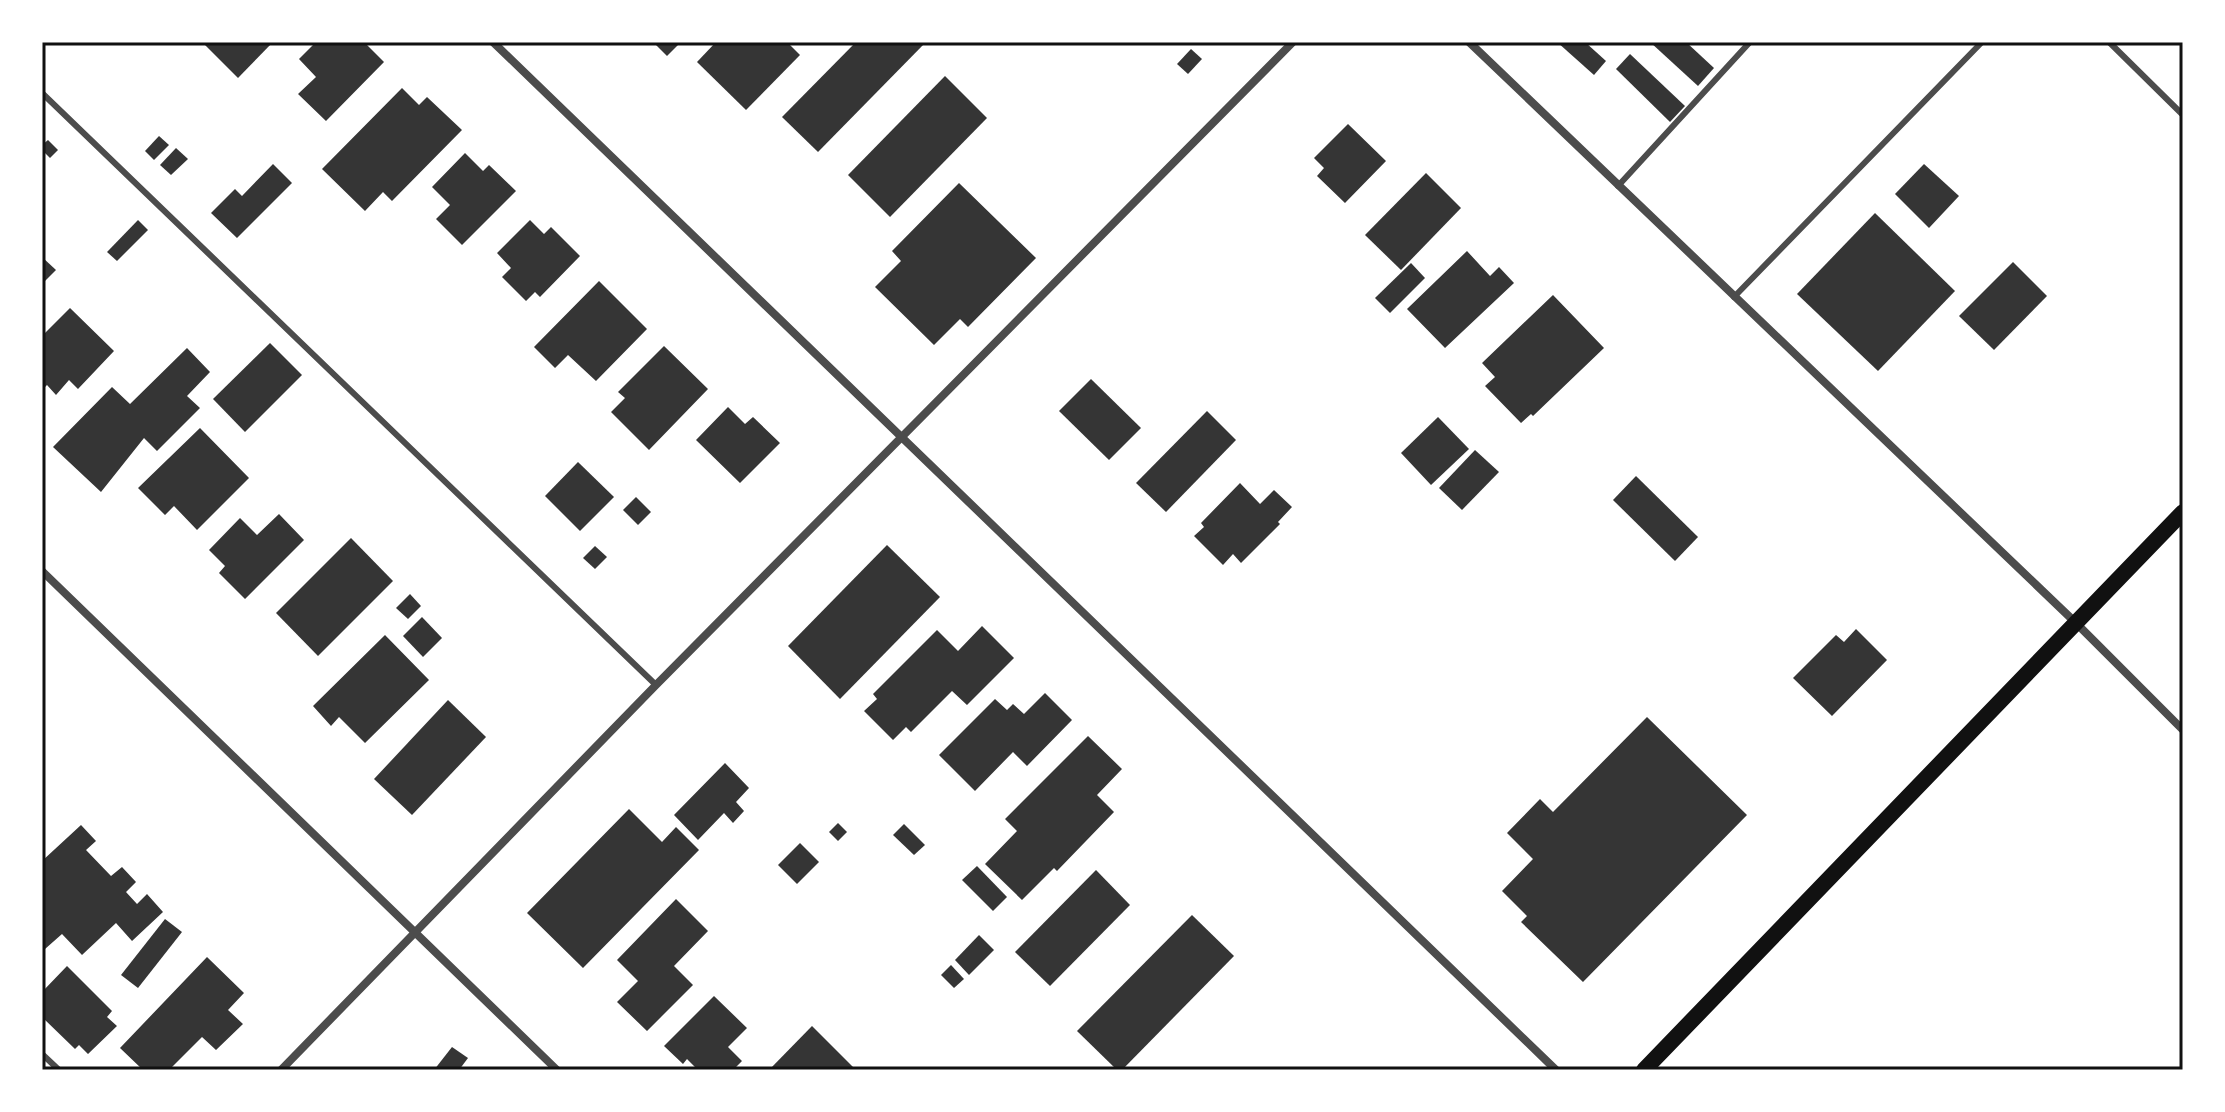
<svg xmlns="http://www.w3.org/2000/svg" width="2225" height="1112" viewBox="0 0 2225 1112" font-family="Commissioner,sans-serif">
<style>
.building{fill:#353535}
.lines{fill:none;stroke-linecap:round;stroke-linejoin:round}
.service{stroke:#4c4c4c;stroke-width:6}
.minor{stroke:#4c4c4c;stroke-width:8}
.secondary{stroke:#111;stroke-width:16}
.neatline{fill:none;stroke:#111;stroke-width:3}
</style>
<rect width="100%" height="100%" fill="#fff"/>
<g class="building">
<path d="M 202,42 L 273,42 L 238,78 Z"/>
<path d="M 316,42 L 364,42 L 384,62 L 326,121 L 298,94 L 316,77 L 299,59 Z"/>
<path d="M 653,42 L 681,42 L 667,56 Z"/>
<path d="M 716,42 L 787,42 L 800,55 L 746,110 L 697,62 Z"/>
<path d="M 856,42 L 926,42 L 818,152 L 782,117 Z"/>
<path d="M 1557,42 L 1585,42 L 1606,61 L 1594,75 Z"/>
<path d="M 1650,42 L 1686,42 L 1714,68 L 1698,86 Z"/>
<path d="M 1191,49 L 1202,59 L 1188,74 L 1177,64 Z"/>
<path d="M 1630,54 L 1685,106 L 1670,122 L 1616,69 Z"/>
<path d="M 945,76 L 987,118 L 890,217 L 848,175 Z"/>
<path d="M 402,88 L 419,105 L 427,97 L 462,130 L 392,201 L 383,192 L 365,211 L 322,169 Z"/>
<path d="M 1348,124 L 1386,161 L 1345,203 L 1317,176 L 1324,168 L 1314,158 Z"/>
<path d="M 159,136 L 169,145 L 154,160 L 145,151 Z"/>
<path d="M 48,140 L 58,150 L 50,158 L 42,150 L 42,145 Z"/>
<path d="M 176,148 L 188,159 L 171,175 L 160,165 Z"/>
<path d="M 465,153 L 483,171 L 489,165 L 516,191 L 462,245 L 436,219 L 450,205 L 432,187 Z"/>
<path d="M 273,164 L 292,183 L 237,238 L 211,213 L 235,189 L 242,196 Z"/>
<path d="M 1924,164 L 1959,196 L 1929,228 L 1895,194 Z"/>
<path d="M 1426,173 L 1461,208 L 1401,270 L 1365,235 Z"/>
<path d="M 959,183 L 1036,258 L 968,327 L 960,319 L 934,345 L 875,287 L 901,261 L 892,251 Z"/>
<path d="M 1875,213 L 1955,291 L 1878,371 L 1797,294 Z"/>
<path d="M 138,220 L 148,230 L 117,261 L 107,252 Z"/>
<path d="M 530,220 L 544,234 L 551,227 L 580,256 L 540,297 L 535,292 L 526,301 L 502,277 L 511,268 L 497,253 Z"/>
<path d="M 1467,251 L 1490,276 L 1499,267 L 1514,283 L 1445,348 L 1407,309 Z"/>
<path d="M 42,257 L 56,270 L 42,284 Z"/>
<path d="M 2013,262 L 2047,296 L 1994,350 L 1959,316 Z"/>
<path d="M 1411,263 L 1425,278 L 1390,313 L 1375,298 Z"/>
<path d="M 599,281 L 647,329 L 596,381 L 568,355 L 555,368 L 534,347 Z"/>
<path d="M 1553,295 L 1604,348 L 1533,416 L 1531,414 L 1521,423 L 1485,386 L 1495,377 L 1482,363 Z"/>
<path d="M 70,308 L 114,351 L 78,389 L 69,380 L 56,395 L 47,385 L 42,390 L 42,336 Z"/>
<path d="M 270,343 L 302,375 L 245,432 L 213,399 Z"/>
<path d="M 664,346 L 708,389 L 649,450 L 611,412 L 625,398 L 618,392 Z"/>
<path d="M 187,348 L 210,372 L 187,396 L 200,408 L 157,451 L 144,438 L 101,492 L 53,447 L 112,387 L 130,404 Z"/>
<path d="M 1091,379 L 1141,428 L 1109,460 L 1059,411 Z"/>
<path d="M 728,407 L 745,424 L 753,417 L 780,443 L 740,483 L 696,440 Z"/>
<path d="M 1207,411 L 1236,440 L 1166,512 L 1136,483 Z"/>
<path d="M 1438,417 L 1469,449 L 1431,485 L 1401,453 Z"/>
<path d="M 200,428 L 249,478 L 197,530 L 174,506 L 165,515 L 138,488 Z"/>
<path d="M 1475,450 L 1499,472 L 1462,510 L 1439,488 Z"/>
<path d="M 578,462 L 614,497 L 580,531 L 545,496 Z"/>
<path d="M 1636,476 L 1698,537 L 1675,561 L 1613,500 Z"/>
<path d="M 1240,483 L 1260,504 L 1274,490 L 1292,507 L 1278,522 L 1280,524 L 1241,563 L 1233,554 L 1223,565 L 1194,536 L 1204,527 L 1201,523 Z"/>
<path d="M 636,497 L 651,512 L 638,525 L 623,510 Z"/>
<path d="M 279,514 L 304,540 L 245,599 L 219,573 L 225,566 L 209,550 L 240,518 L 257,535 Z"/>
<path d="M 351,538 L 393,581 L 318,656 L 276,613 Z"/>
<path d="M 887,545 L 940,597 L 840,699 L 788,646 Z"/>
<path d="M 595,546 L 607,557 L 595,569 L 583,558 Z"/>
<path d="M 410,594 L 421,606 L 408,619 L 396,608 Z"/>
<path d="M 422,617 L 442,638 L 423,657 L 403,636 Z"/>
<path d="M 982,626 L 1014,658 L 967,705 L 952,691 L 911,732 L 906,727 L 893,740 L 864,711 L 877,699 L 873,694 L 937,630 L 958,651 Z"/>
<path d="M 1856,629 L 1887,660 L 1832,716 L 1793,678 L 1836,635 L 1844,642 Z"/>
<path d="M 385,635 L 429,680 L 365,743 L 339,717 L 331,726 L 313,706 Z"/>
<path d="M 1045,693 L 1072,720 L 1027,766 L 1013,752 L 975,791 L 939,755 L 995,699 L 1007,710 L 1013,704 L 1024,714 Z"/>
<path d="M 448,700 L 486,737 L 412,815 L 374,779 Z"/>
<path d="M 1647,717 L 1747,815 L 1583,982 L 1521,922 L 1527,916 L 1502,891 L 1533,859 L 1507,833 L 1540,799 L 1553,812 Z"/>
<path d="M 1088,736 L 1122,769 L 1097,795 L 1114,812 L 1057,871 L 1054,868 L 1022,900 L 985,864 L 1017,831 L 1005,819 Z"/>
<path d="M 725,763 L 749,788 L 736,802 L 744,811 L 733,823 L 724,813 L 698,840 L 674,815 Z"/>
<path d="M 629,809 L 662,842 L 676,827 L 699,850 L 583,968 L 527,913 Z"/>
<path d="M 838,823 L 847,832 L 838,841 L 829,832 Z"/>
<path d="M 904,824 L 925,845 L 914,855 L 893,835 Z"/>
<path d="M 81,825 L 96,841 L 86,850 L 111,876 L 122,867 L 136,882 L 126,892 L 137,904 L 147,894 L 163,912 L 132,941 L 116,923 L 82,955 L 62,934 L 45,949 L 42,946 L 42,861 Z"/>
<path d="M 800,843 L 819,862 L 797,884 L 778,865 Z"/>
<path d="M 977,866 L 1007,897 L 993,911 L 962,880 Z"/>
<path d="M 1096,870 L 1130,905 L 1050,986 L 1015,952 Z"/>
<path d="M 676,899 L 708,931 L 674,966 L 693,985 L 647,1031 L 617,1002 L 638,981 L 617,960 Z"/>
<path d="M 1192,915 L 1234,956 L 1122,1070 L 1117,1070 L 1077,1031 Z"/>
<path d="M 165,919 L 182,932 L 138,988 L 121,975 Z"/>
<path d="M 979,935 L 994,950 L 969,975 L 955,960 Z"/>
<path d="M 207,957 L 244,993 L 228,1010 L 243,1024 L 216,1050 L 202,1037 L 169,1070 L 143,1070 L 120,1048 Z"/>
<path d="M 951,965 L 964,979 L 954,988 L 941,975 Z"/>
<path d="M 67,966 L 112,1011 L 107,1017 L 117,1026 L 88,1054 L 79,1045 L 75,1049 L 42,1017 L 42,992 Z"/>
<path d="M 714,996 L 747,1028 L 728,1047 L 742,1061 L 733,1070 L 698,1070 L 687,1059 L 683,1064 L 664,1046 Z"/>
<path d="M 812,1026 L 856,1070 L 769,1070 Z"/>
<path d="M 452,1047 L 468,1058 L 459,1070 L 434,1070 Z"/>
</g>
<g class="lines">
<g class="service">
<path d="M 2109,42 L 2183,115"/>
<path d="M 42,93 L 656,685"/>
<path d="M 1618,186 L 1750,42"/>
<path d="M 1734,297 L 1982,42"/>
<path d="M 42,1054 L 59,1070"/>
</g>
<g class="minor">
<path d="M 493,42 L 1556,1070"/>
<path d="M 1469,42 L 2076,623 L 2183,730"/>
<path d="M 42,571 L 557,1070"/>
<path d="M 281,1070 L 656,685 L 1293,42"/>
</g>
<path class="secondary" d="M 1644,1070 L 2183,512"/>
</g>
<rect width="2225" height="1112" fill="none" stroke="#ffffff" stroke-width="88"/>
<rect x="44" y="44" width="2137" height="1024" class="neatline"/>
</svg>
